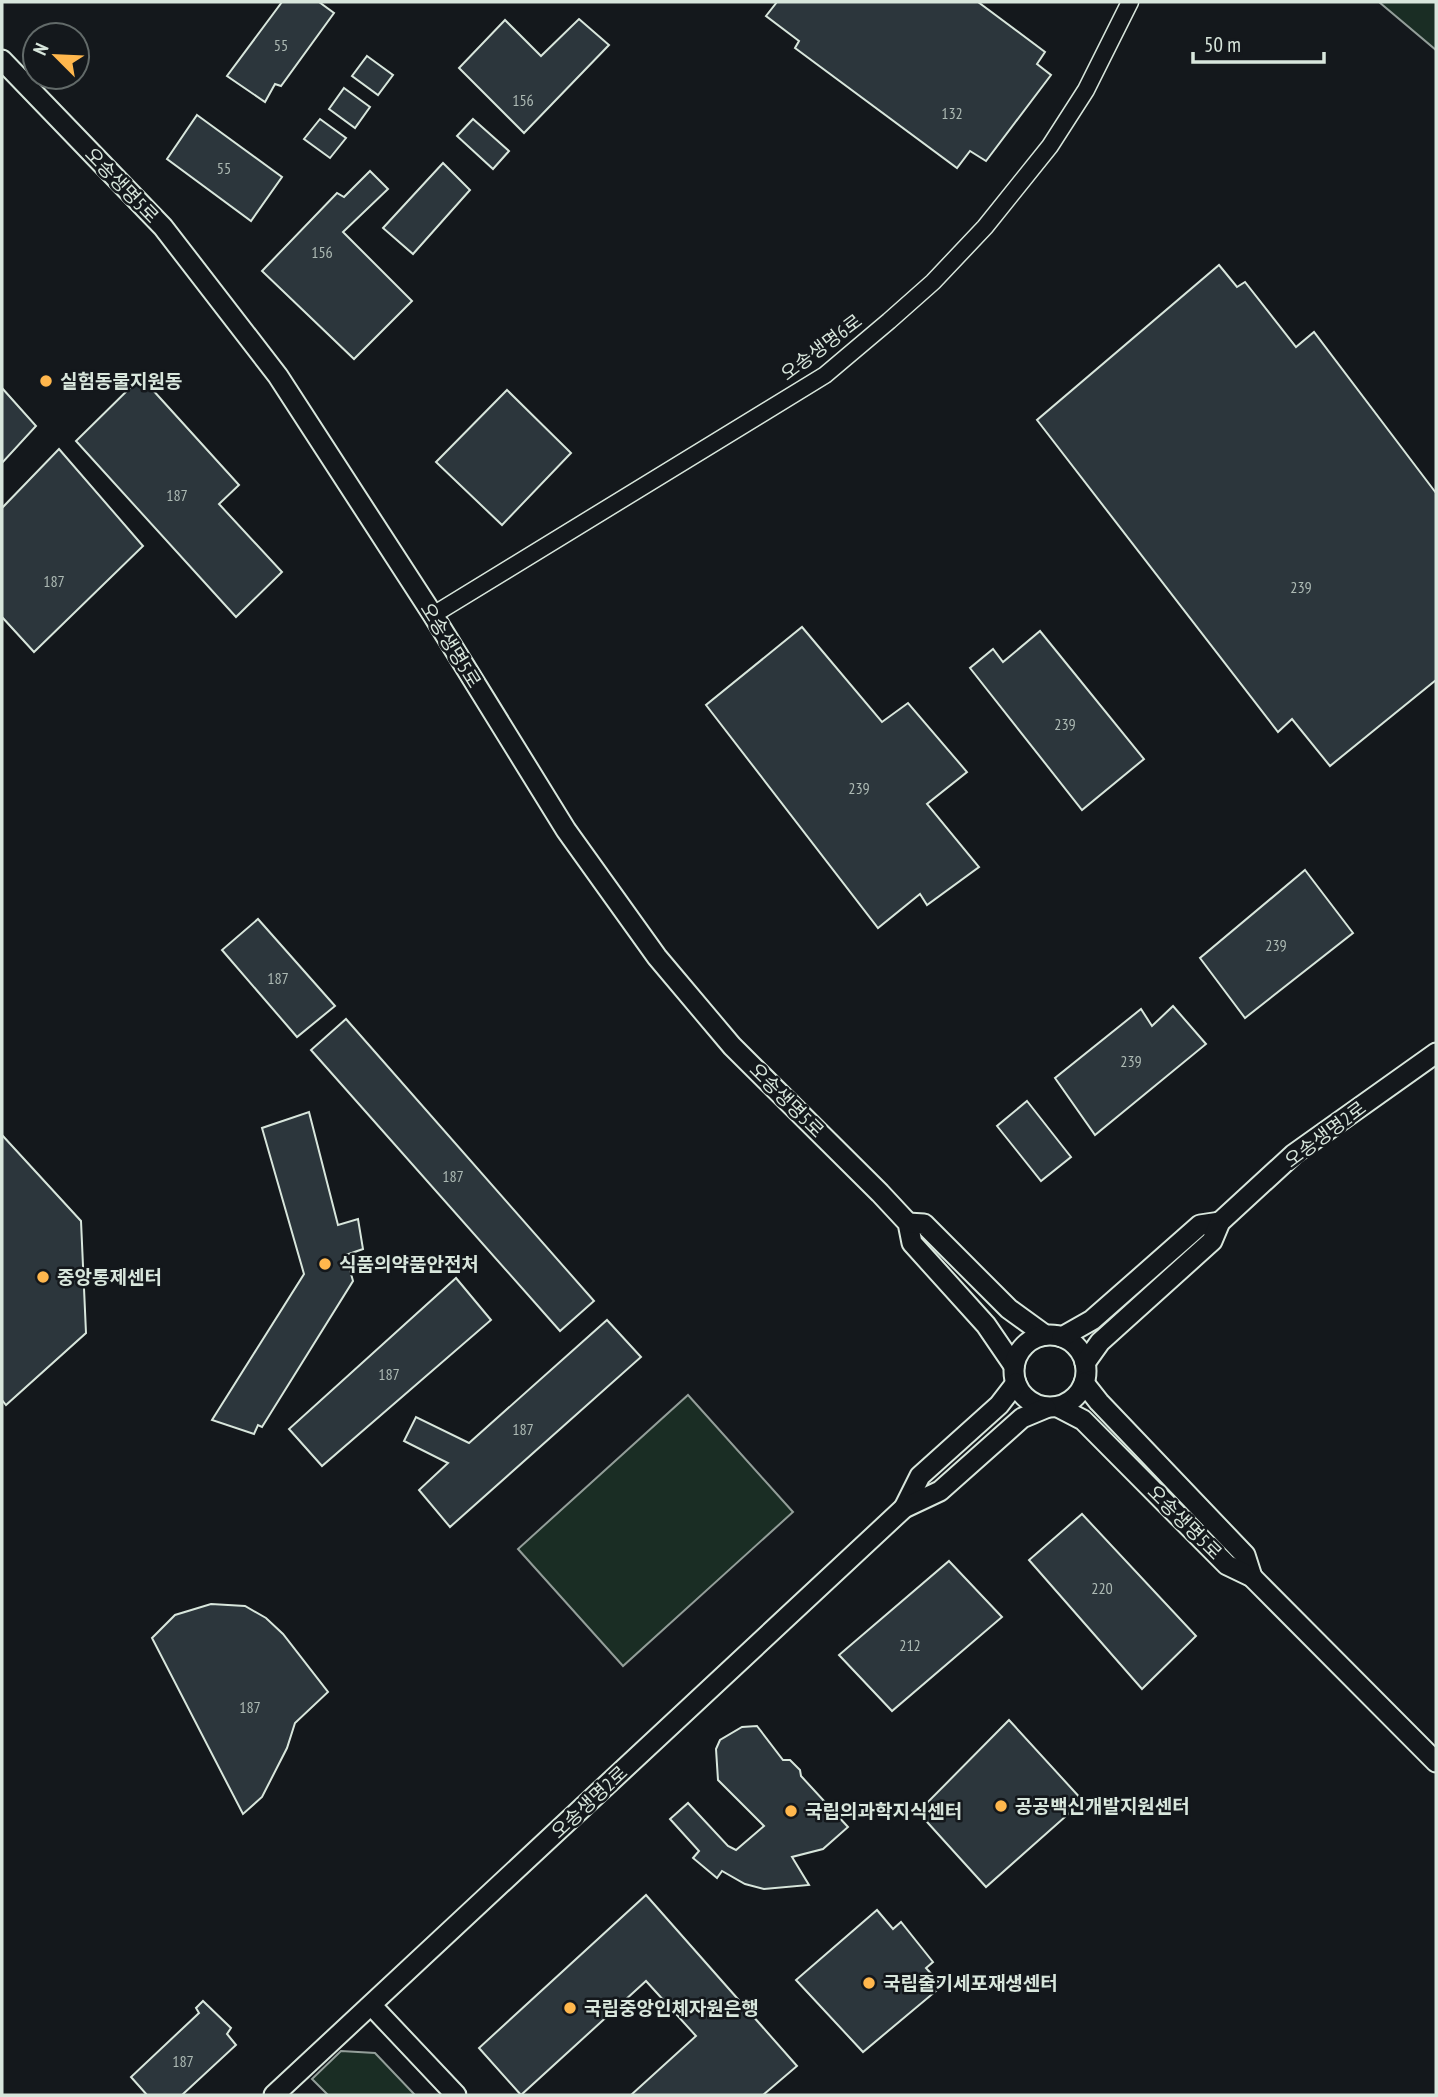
<svg xmlns="http://www.w3.org/2000/svg" width="1438" height="2097" viewBox="0 0 1438 2097" font-family="'PT Sans Narrow','Noto Sans KR',sans-serif">
<style>
.green{fill:#1a2d24;stroke:#939e99;stroke-width:2}
.building{fill:#2c363c;stroke:#d8e6dc;stroke-width:2}
.lines{fill:none;stroke-linecap:round;stroke-linejoin:round}
.minor-casing{stroke:#d8e6dc;stroke-width:19}
.tertiary-casing{stroke:#d8e6dc;stroke-width:23}
.minor{stroke:#14181c;stroke-width:16}
.tertiary{stroke:#14181c;stroke-width:19}
.poi-dot{fill:#ffb74d;stroke:#14181c;stroke-width:2.5}
.labels{text-anchor:middle;stroke-width:5;stroke-linejoin:round;paint-order:stroke}
.number-label{font-size:16px;fill:#adbab4}
.street-label{font-size:19px;fill:#d8e6dc;stroke:#14181c}
.poi-label{font-size:19px;font-weight:bold;fill:#d8e6dc;stroke:#14181c;text-anchor:start}
</style>
<rect width="100%" height="100%" fill="#14181c"/>
<g class="green">
<path d="M 1379,2 L 1436,2 L 1436,50 Z"/>
<path d="M 688,1395 L 793,1512 L 623,1666 L 518,1549 Z"/>
<path d="M 341,2051 L 375,2053 L 415,2095 L 328,2095 L 312,2079 Z"/>
</g>
<g class="building">
<path d="M 282,2 L 319,2 L 334,13 L 281,86 L 275,84 L 265,102 L 227,76 Z"/>
<path d="M 777,2 L 978,2 L 1045,52 L 1037,64 L 1051,75 L 986,161 L 970,151 L 957,168 L 795,48 L 799,41 L 766,16 Z"/>
<path d="M 579,19 L 609,45 L 524,133 L 459,68 L 505,20 L 541,56 Z"/>
<path d="M 367,56 L 393,75 L 378,95 L 352,76 Z"/>
<path d="M 344,88 L 370,107 L 355,128 L 329,109 Z"/>
<path d="M 197,115 L 282,177 L 251,221 L 167,159 Z"/>
<path d="M 320,119 L 346,138 L 330,158 L 304,139 Z"/>
<path d="M 473,119 L 509,151 L 493,169 L 457,136 Z"/>
<path d="M 443,163 L 470,190 L 413,254 L 383,228 Z"/>
<path d="M 370,171 L 388,189 L 343,232 L 412,301 L 354,359 L 262,271 L 337,193 L 344,197 Z"/>
<path d="M 1219,265 L 1237,287 L 1245,282 L 1296,347 L 1314,332 L 1436,493 L 1436,680 L 1330,766 L 1292,719 L 1278,732 L 1037,420 Z"/>
<path d="M 141,377 L 239,485 L 219,504 L 282,572 L 236,617 L 76,441 Z"/>
<path d="M 2,388 L 36,426 L 2,463 Z"/>
<path d="M 507,390 L 571,453 L 502,525 L 436,462 Z"/>
<path d="M 59,449 L 143,546 L 34,652 L 2,617 L 2,508 Z"/>
<path d="M 802,627 L 882,722 L 908,703 L 967,772 L 927,804 L 979,867 L 927,905 L 920,894 L 878,928 L 706,705 Z"/>
<path d="M 1040,631 L 1144,759 L 1082,810 L 970,668 L 993,649 L 1003,662 Z"/>
<path d="M 1305,870 L 1353,933 L 1245,1018 L 1200,958 Z"/>
<path d="M 258,919 L 335,1006 L 297,1037 L 222,950 Z"/>
<path d="M 1173,1006 L 1206,1044 L 1095,1135 L 1055,1078 L 1141,1009 L 1152,1026 Z"/>
<path d="M 346,1019 L 594,1301 L 560,1331 L 311,1050 Z"/>
<path d="M 1027,1101 L 1071,1157 L 1041,1181 L 997,1126 Z"/>
<path d="M 309,1112 L 338,1225 L 358,1219 L 363,1249 L 346,1255 L 353,1281 L 262,1427 L 258,1425 L 254,1434 L 212,1420 L 304,1274 L 262,1128 Z"/>
<path d="M 2,1135 L 81,1221 L 86,1333 L 6,1405 L 2,1400 Z"/>
<path d="M 456,1278 L 491,1320 L 322,1466 L 289,1429 Z"/>
<path d="M 607,1320 L 641,1357 L 450,1527 L 419,1490 L 448,1463 L 404,1441 L 416,1417 L 469,1443 Z"/>
<path d="M 1082,1514 L 1196,1636 L 1142,1689 L 1029,1560 Z"/>
<path d="M 949,1561 L 1002,1617 L 892,1711 L 839,1655 Z"/>
<path d="M 211,1604 L 245,1606 L 266,1618 L 283,1634 L 328,1692 L 295,1723 L 287,1748 L 262,1797 L 243,1814 L 152,1638 L 175,1615 Z"/>
<path d="M 1009,1720 L 1083,1801 L 986,1887 L 918,1812 Z"/>
<path d="M 757,1726 L 783,1760 L 790,1760 L 800,1770 L 801,1776 L 848,1827 L 823,1849 L 792,1857 L 809,1885 L 764,1889 L 745,1884 L 722,1871 L 717,1878 L 693,1858 L 699,1851 L 670,1819 L 688,1803 L 728,1846 L 736,1850 L 764,1826 L 718,1780 L 716,1749 L 720,1740 L 742,1727 Z"/>
<path d="M 646,1895 L 797,2066 L 763,2095 L 631,2095 L 696,2036 L 646,1981 L 521,2095 L 479,2048 Z"/>
<path d="M 877,1910 L 893,1929 L 901,1922 L 933,1962 L 926,1968 L 942,1986 L 863,2052 L 796,1980 Z"/>
<path d="M 203,2001 L 231,2028 L 227,2034 L 236,2045 L 182,2095 L 147,2095 L 131,2077 L 199,2013 L 196,2008 Z"/>
</g>
<g class="lines">
<g class="minor-casing">
<path id="minor" d="M 433,615 L 825,375 L 889,321 L 933,282 L 985,227 L 1050,146 L 1086,90 L 1130,2"/>
</g>
<g class="tertiary-casing">
<g id="tertiary">
<path d="M 2,60 L 163,227 L 278,376 L 433,615 L 566,830 L 657,957 L 732,1046 L 880,1193 L 908,1223 L 912,1243 L 986,1325 L 1014,1366"/>
<path d="M 908,1223 L 924,1224 L 1009,1309 L 1045,1335"/>
<circle cx="1050" cy="1371" r="36"/>
<path d="M 1062,1337 L 1092,1320 L 1200,1225 L 1220,1222"/>
<path d="M 1085,1363 L 1100,1342 L 1212,1241 L 1220,1222 L 1294,1154 L 1436,1053"/>
<path d="M 1084,1383 L 1099,1402 L 1245,1555 L 1252,1577"/>
<path d="M 1058,1407 L 1083,1420 L 1227,1565 L 1252,1577 L 1436,1762"/>
<path d="M 904,1508 L 920,1476 L 999,1405 L 1016,1383"/>
<path d="M 372,2006 L 456,2095"/>
<path d="M 274,2095 L 904,1508 L 940,1491 L 1022,1418 L 1046,1408"/>
</g>
</g>
<use href="#minor" class="minor"/>
<use href="#tertiary" class="tertiary"/>
</g>
<g class="poi-dot">
<circle cx="46" cy="381" r="7"/>
<circle cx="325" cy="1264" r="7"/>
<circle cx="43" cy="1277" r="7"/>
<circle cx="1001" cy="1806" r="7"/>
<circle cx="791" cy="1811" r="7"/>
<circle cx="869" cy="1983" r="7"/>
<circle cx="570" cy="2008" r="7"/>
</g>
<g class="labels">
<g class="number-label">
<text x="281" y="51">55</text>
<text x="523" y="106">156</text>
<text x="952" y="119">132</text>
<text x="224" y="174">55</text>
<text x="322" y="258">156</text>
<text x="177" y="501">187</text>
<text x="54" y="587">187</text>
<text x="1301" y="593">239</text>
<text x="1065" y="730">239</text>
<text x="859" y="794">239</text>
<text x="1276" y="951">239</text>
<text x="278" y="984">187</text>
<text x="1131" y="1067">239</text>
<text x="453" y="1182">187</text>
<text x="389" y="1380">187</text>
<text x="523" y="1435">187</text>
<text x="1102" y="1594">220</text>
<text x="910" y="1651">212</text>
<text x="250" y="1713">187</text>
<text x="183" y="2067">187</text>
</g>
<g class="street-label">
<text transform="translate(122 185) rotate(46)" y="7">오송생명5로</text>
<text transform="translate(821 347) rotate(-37)" y="7">오송생명6로</text>
<text transform="translate(451 645) rotate(58)" y="7">오송생명5로</text>
<text transform="translate(787 1100) rotate(45)" y="7">오송생명5로</text>
<text transform="translate(1325 1134) rotate(-37)" y="7">오송생명2로</text>
<text transform="translate(1185 1522) rotate(45)" y="7">오송생명5로</text>
<text transform="translate(589 1802) rotate(-43)" y="7">오송생명2로</text>
</g>
<g class="poi-label">
<text x="60" y="388">실험동물지원동</text>
<text x="339" y="1271">식품의약품안전처</text>
<text x="57" y="1284">중앙통제센터</text>
<text x="1015" y="1813">공공백신개발지원센터</text>
<text x="805" y="1818">국립의과학지식센터</text>
<text x="883" y="1990">국립줄기세포재생센터</text>
<text x="584" y="2015">국립중앙인체자원은행</text>
</g>
</g>
<rect width="1438" height="2097" fill="none" stroke="#d8e6dc" stroke-width="7"/>
<g transform="translate(56 56) rotate(294)"><circle r="33" fill="#14181c" stroke="#626a69" stroke-width="2"/>
<path d="M0-5L12 26L0 18L-12 26Z" fill="#ffb74d"/>
<text y="-10" font-size="19" font-weight="bold" text-anchor="middle" fill="#d8e6dc">N</text>
</g>
<path d="M1193 52v10h131v-10" fill="none" stroke="#d8e6dc" stroke-width="3.5"/>
<text x="1204" y="52" font-size="21" fill="#d8e6dc" stroke="#14181c" stroke-width="5" paint-order="stroke">50 m</text>
</svg>
